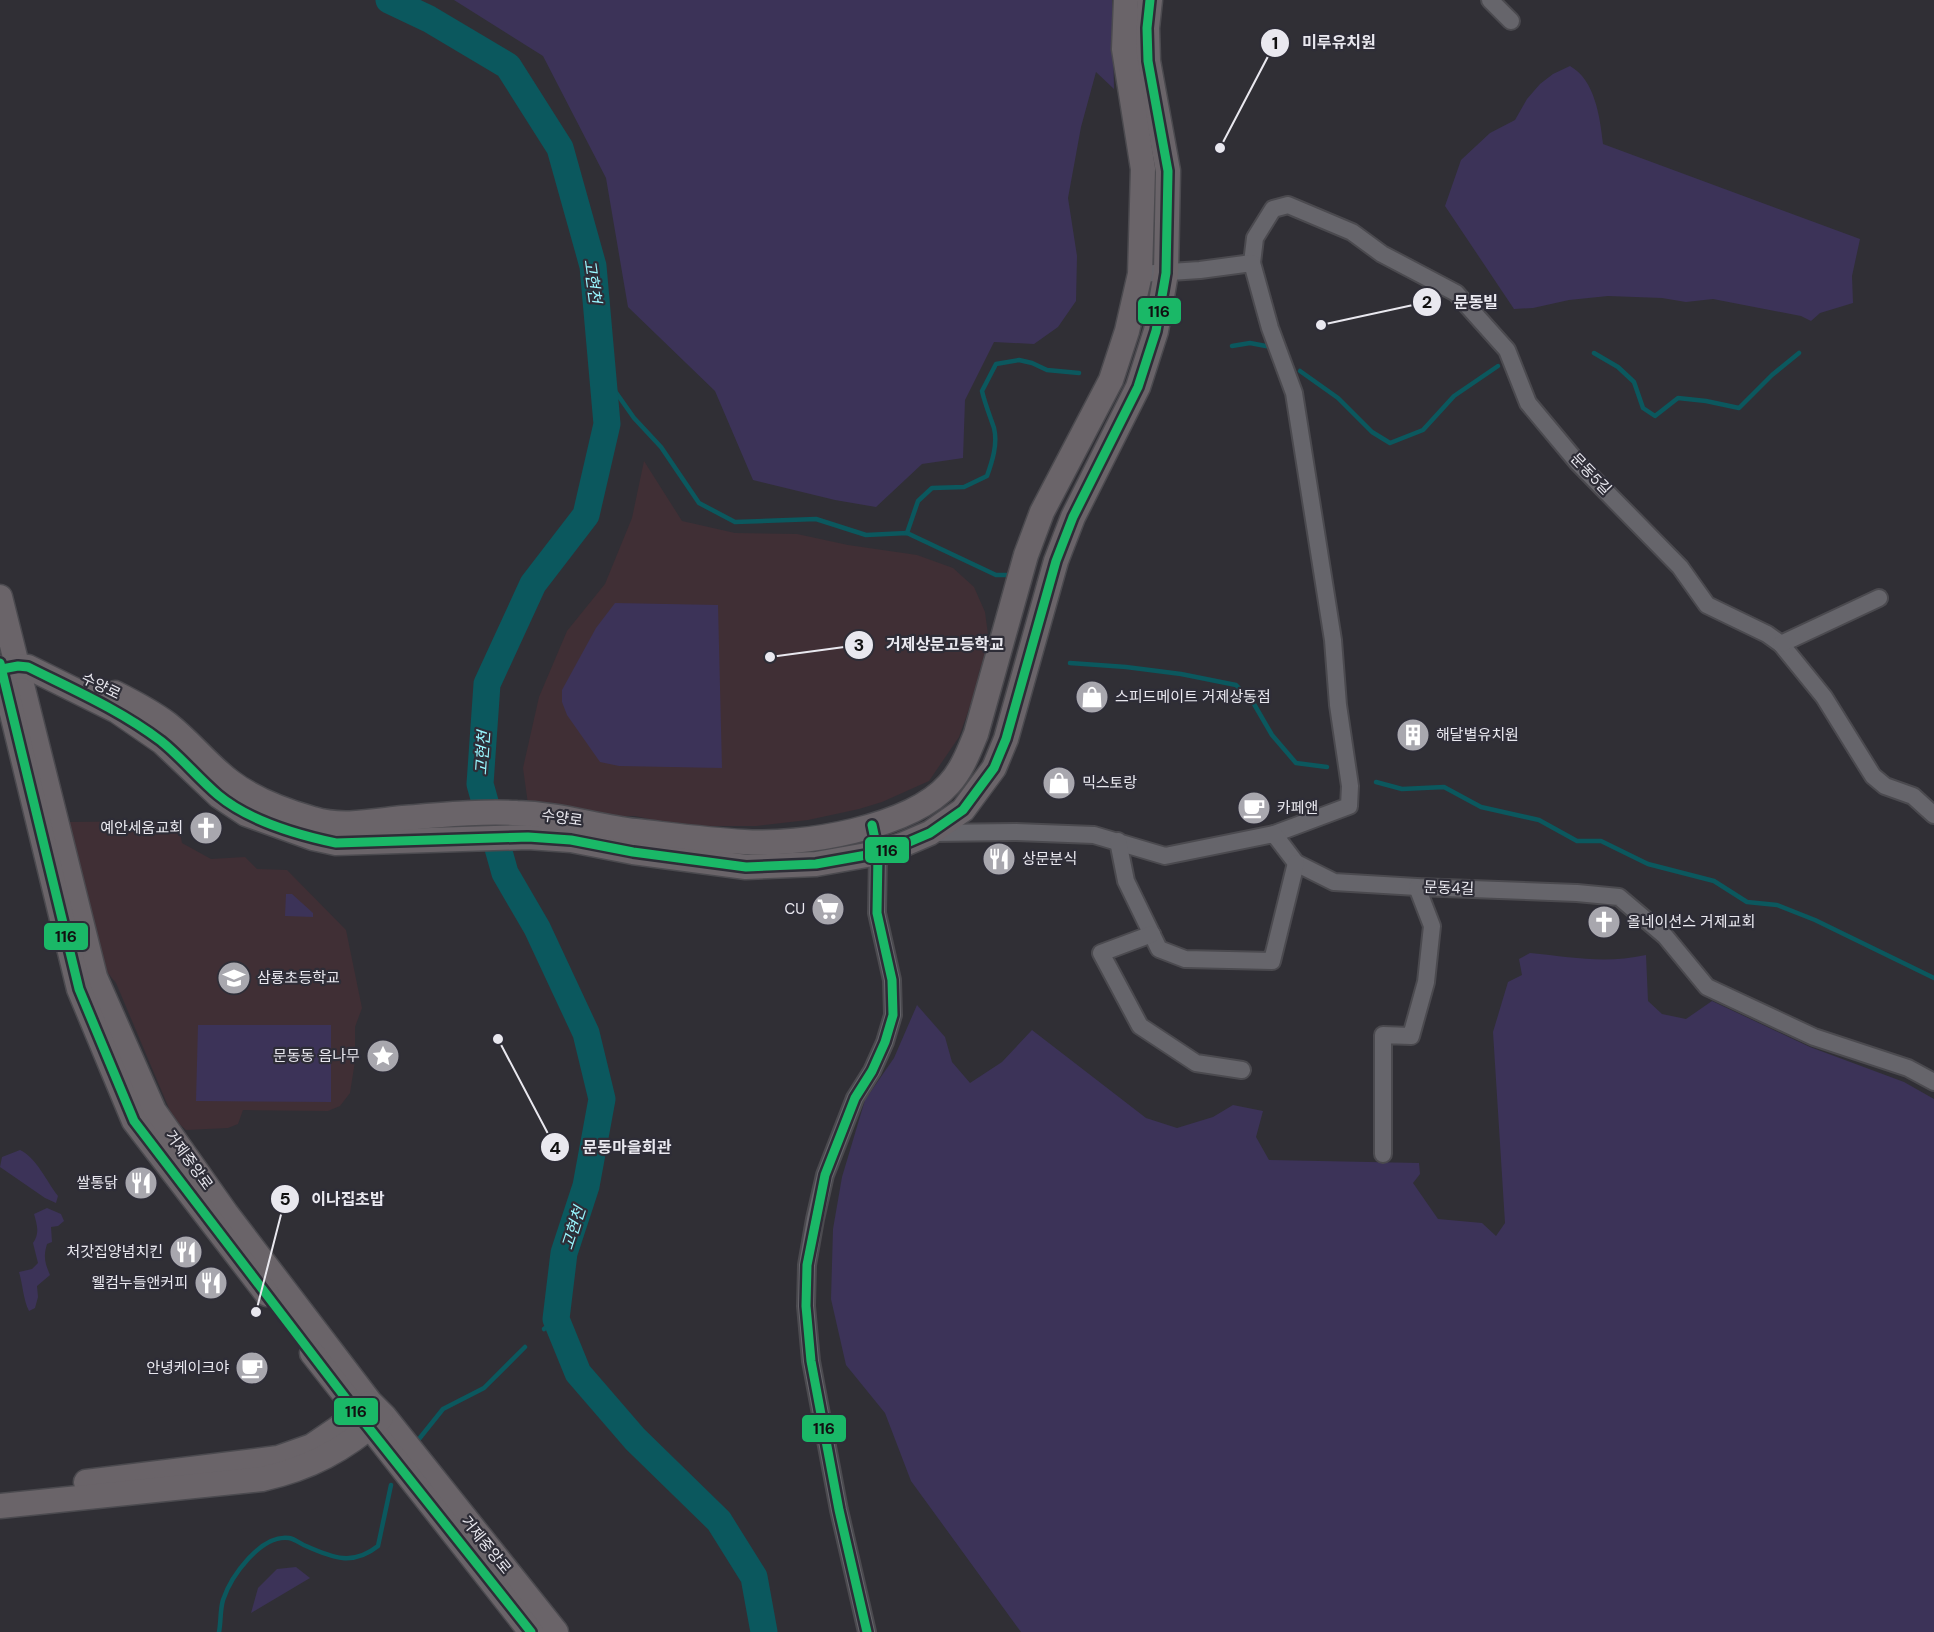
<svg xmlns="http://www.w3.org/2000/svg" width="1934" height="1632" viewBox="0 0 1934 1632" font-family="'DM Sans','Noto Sans KR',sans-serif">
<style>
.education{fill:#402f35}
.green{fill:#3c3358}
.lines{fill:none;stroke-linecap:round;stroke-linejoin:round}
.stream{stroke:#0b585e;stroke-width:4.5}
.river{stroke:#0b585e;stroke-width:27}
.street-casing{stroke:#4b4a4f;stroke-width:20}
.secondary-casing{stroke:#4b4a4f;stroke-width:27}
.street{stroke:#66656b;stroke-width:16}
.secondary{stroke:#6a6469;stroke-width:24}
.bus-1-casing{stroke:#2e2d37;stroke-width:14}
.bus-1{stroke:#1ab867;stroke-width:9}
.labels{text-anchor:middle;stroke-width:4.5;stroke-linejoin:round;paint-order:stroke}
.street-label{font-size:15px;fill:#e9e8ef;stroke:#2e2d37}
.poi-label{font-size:15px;fill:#e9e8ef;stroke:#2e2d37;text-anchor:start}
.water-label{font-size:16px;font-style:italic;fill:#99f7ff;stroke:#2e2d37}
.leader{fill:none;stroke:#e9e8ef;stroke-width:2}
.callout-dot{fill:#e9e8ef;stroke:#2e2d37;stroke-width:2}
.mark-label{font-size:18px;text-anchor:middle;font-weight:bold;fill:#111}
.callout-label{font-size:16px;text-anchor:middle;font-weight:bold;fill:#e9e8ef;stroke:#2e2d37;stroke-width:4.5;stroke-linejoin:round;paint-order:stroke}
.line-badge{stroke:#2e2d37;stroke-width:2}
.pale-badge-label{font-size:16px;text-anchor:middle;font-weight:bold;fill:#111}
</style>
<rect width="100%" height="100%" fill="#302f35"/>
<g class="education">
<path d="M 644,461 L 682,521 L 735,533 L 797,534 L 848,545 L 917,555 L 953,568 L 974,587 L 985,612 L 989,642 L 979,672 L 975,692 L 959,737 L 929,781 L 882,802 L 859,809 L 808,820 L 756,826 L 683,826 L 635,816 L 613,816 L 528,804 L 523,768 L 539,697 L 567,631 L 605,584 L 632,518 Z"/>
<path d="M 178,821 L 182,843 L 211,859 L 245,857 L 257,869 L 287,870 L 346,930 L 362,1008 L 355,1027 L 355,1061 L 350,1093 L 340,1106 L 328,1111 L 243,1110 L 238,1124 L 228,1128 L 186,1130 L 173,1118 L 116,983 L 107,972 L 68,822 Z"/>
</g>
<g class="green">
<path d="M 454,0 L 1112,0 L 1114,89 L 1096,72 L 1081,127 L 1068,198 L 1077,256 L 1076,301 L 1058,327 L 1034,344 L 994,342 L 965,400 L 963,458 L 922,464 L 876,507 L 835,500 L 753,480 L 715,391 L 628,307 L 606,178 L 543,56 Z"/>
<path d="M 1570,66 C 1595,80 1600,117 1603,144 L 1860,239 L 1852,276 L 1853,303 L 1820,313 L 1811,321 L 1801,316 L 1713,299 L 1686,302 L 1662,298 L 1608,296 L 1569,300 L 1533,308 L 1514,309 L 1445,206 L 1461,160 L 1490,133 L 1515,120 L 1527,99 L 1540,84 L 1553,74 Z"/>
<path d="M 615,603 L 718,605 L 722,768 L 619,766 L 600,762 L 567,715 L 562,702 L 562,690 L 596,628 Z"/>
<path d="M 286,894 L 292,894 L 313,913 L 313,917 L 285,916 Z"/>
<path d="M 1530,953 C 1572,957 1604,964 1646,955 L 1648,1001 L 1662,1014 L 1686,1019 L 1712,1001 L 1810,1047 L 1904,1082 L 1934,1099 L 1934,1632 L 1021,1632 L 911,1481 L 885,1413 L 846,1365 L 831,1299 L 833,1229 L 842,1177 L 865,1100 L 894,1058 L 917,1005 L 945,1037 L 952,1062 L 970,1083 L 1002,1062 L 1032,1030 L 1146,1118 L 1177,1128 L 1213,1117 L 1233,1105 L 1263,1111 L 1256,1137 L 1269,1160 L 1419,1163 L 1420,1174 L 1413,1183 L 1438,1219 L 1482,1223 L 1496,1236 L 1505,1223 L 1493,1032 L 1508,982 L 1522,975 L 1519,959 Z"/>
<path d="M 198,1025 L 331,1025 L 331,1102 L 196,1101 Z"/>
<path d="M 20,1150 C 36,1157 47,1182 58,1196 L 56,1203 L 45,1198 L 0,1167 L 2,1157 Z"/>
<path d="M 47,1208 L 61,1214 L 64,1221 L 58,1226 L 51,1227 L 52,1242 L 47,1244 C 43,1257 45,1263 50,1275 L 37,1286 L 38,1297 L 35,1308 L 29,1311 C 23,1299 23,1285 19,1272 L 32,1269 L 38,1263 L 33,1243 C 40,1233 37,1225 34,1214 Z"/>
<path d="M 296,1567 L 310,1578 L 251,1613 L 258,1588 L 277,1569 Z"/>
</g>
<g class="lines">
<g class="stream">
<path d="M 1232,346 L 1250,343 L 1271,347"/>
<path d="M 1594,353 L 1618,367 L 1634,382 L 1643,408 L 1655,416 L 1678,398 L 1706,401 L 1739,408 L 1772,375 L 1799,353"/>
<path d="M 1300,371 L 1338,398 L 1372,432 L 1390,443 L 1423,430 L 1454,396 L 1498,366"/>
<path d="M 603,374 L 634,418 L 661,447 L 699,503 L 735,522 L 816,519 L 866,535 L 907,533 L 996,575 L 1009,575"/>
<path d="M 907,533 L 918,501 L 932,488 L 964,487 L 987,476 C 992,462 998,444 994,428 C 990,416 985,404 982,391 L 996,364 L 1019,360 L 1032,363 L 1047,370 L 1079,373"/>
<path d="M 1070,663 L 1126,667 L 1181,674 L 1236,685 L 1254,704 L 1272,735 L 1296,763 L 1327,767"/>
<path d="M 1376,782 L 1402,789 L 1444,787 L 1481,807 L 1539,820 L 1577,841 L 1601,841 L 1648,864 L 1714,881 L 1747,902 L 1777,905 L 1815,920 L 1934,978"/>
<path d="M 544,1329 L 556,1319"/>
<path d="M 419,1439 L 443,1409 L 484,1388 L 525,1347"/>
<path d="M 219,1632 C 221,1622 220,1610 223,1600 C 231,1576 261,1534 289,1538 C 295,1539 301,1544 306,1546 C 333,1558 353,1566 378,1546 L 391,1485"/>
</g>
<path class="river" d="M 389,0 L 429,19 L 508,66 L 560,148 L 593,266 L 607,424 L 586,515 L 533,584 L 487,684 L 480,784 L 505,873 L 537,928 L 586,1033 L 602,1099 L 586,1186 L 564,1253 L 556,1319 L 578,1373 L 635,1439 L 719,1521 L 754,1577 L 764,1632"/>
<g class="street-casing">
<g id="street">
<path d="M 1490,0 L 1511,21"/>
<path d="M 1252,263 L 1255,238 L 1273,209 L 1288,205 L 1352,232 L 1382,254 L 1456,293 L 1507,350 L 1528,403 L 1578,463 L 1680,567 L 1707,605 L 1767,634 L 1781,644 L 1824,697 L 1873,776 L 1885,786 L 1913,796 L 1934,815"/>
<path d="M 1140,274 L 1200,270 L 1252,263 L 1270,328 L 1294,393 L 1333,640 L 1338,705 L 1350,786 L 1349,806 L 1274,834"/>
<path d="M 1781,644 L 1879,598"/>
<path d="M 931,833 L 1016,832 L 1094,835 L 1165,856 L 1274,834 L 1296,863 L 1334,882 L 1417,887 L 1577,893 L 1619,897 L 1665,936 L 1707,987 L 1814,1037 L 1908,1068 L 1934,1082"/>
<path d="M 1118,841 L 1126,881 L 1159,949 L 1185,959 L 1272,961 L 1296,863"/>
<path d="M 1152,934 L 1101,953 L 1140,1026 L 1196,1063 L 1242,1070"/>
<path d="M 1383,1154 L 1383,1035 L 1411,1036 L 1426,982 L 1432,926 L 1417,887"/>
<path d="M 867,1632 L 839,1510 L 811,1361 L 806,1306 L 807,1265 L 815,1219 L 825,1175 L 855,1098 L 872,1071 L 885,1042 L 893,1015 L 892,980 L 877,913 L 878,853 L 872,825"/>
</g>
</g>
<g class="secondary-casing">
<g id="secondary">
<path d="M 0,597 L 95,977 L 154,1111 L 226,1213 L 370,1402 L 384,1416 L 556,1632"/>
<path d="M 1,668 L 79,989 L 134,1121 L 267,1294"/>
<path d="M 2,669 L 18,666 L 28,667 L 117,711 L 162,742 L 219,796 L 246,814 L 313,838 L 336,843 L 528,837 L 571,840 L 633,852 L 746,867 L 816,864 L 878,853 L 902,845 L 930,833 L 963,810 L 994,768 L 1006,739 L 1056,561 L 1073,517 L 1138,387 L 1156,331 L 1166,273 L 1168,171 L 1148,61 L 1147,28 L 1150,0"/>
<path d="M 115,693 C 133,702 152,712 168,724 C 191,742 208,765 231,782 C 255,800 285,811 313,819 C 342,828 374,821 403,818 C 441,815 479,811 517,813 C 557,814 595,826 635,831 C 671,835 707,840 744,842 C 801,846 910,828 949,784 C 962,770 969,751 976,734 L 1026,555 L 1042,512 L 1111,380 L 1127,331 L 1140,274 L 1143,169 L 1124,49 L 1126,0"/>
<path d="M 312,1353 L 531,1632"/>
<path d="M 86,1482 L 278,1458 L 312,1446 L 337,1429 L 369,1403"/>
<path d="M 0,1506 L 262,1479 C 311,1468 343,1450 381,1418"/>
</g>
</g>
<use href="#street" class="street"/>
<use href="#secondary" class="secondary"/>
<g class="bus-1-casing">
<g id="bus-1">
<path d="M 0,663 L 79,989 L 134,1121 L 357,1413 L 531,1632"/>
<path d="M 2,669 L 18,666 L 28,667 C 74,690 120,710 161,741 C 181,757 198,778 218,795 C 248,820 298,835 336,843 L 528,837 L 571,840 L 633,852 L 746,867 L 816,864 L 878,853 L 902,845 L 930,833 L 963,810 L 994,768 L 1006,739 L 1056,561 L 1073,517 L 1138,387 L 1156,331 L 1166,273 L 1168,171 L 1148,61 L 1147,28 L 1150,0"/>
<path d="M 867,1632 L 839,1510 L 811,1361 L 806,1306 L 807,1265 L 825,1175 L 855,1098 L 872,1071 L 885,1042 L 893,1015 L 892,980 L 877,913 L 878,853 L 872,825"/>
</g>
</g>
<use href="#bus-1" class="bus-1"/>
</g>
<defs>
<g id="shop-disc" transform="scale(1.725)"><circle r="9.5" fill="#a8a7ae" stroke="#2e2d37"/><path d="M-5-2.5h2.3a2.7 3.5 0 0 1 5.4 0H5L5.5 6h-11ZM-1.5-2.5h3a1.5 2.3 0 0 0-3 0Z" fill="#fff"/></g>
<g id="building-disc" transform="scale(1.725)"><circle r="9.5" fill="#a8a7ae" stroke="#2e2d37"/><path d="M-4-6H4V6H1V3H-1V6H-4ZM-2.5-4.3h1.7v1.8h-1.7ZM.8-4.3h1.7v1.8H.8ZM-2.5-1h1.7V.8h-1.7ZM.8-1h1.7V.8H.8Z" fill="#fff"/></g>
<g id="cafe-disc" transform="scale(1.725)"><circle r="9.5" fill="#a8a7ae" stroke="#2e2d37"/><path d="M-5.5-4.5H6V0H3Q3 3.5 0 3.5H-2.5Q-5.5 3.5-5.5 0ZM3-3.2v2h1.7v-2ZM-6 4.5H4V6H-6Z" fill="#fff"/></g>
<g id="church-disc" transform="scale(1.725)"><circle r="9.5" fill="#a8a7ae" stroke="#2e2d37"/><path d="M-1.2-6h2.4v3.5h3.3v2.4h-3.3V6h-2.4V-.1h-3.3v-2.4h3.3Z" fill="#fff"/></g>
<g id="restaurant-disc" transform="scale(1.725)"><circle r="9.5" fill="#a8a7ae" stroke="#2e2d37"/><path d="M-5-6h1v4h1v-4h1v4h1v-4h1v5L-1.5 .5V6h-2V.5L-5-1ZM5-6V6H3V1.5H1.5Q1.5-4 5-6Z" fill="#fff"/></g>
<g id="supermarket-disc" transform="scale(1.725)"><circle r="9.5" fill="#a8a7ae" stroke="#2e2d37"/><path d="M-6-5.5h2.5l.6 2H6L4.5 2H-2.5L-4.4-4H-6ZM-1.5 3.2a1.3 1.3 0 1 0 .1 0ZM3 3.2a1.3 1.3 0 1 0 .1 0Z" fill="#fff"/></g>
<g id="school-disc" transform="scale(1.725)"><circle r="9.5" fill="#a8a7ae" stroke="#2e2d37"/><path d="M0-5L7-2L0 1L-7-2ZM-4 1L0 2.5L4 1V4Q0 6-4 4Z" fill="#fff"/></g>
<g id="sight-disc" transform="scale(1.725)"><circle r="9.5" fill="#a8a7ae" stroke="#2e2d37"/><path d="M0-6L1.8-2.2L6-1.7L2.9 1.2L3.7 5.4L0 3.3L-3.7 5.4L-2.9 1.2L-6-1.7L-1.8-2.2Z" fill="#fff"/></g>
</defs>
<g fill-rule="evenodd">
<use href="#shop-disc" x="1092" y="697"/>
<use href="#building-disc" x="1413" y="735"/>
<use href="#shop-disc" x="1059" y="783"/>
<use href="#cafe-disc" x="1254" y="808"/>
<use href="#church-disc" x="206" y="828"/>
<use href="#restaurant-disc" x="999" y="859"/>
<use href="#supermarket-disc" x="828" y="909"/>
<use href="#church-disc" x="1604" y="922"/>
<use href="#school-disc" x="234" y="978"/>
<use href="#sight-disc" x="383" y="1056"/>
<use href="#restaurant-disc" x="141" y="1183"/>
<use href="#restaurant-disc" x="186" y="1252"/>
<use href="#restaurant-disc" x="211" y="1283"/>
<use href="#cafe-disc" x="252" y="1368"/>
</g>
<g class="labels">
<g class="street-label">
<text transform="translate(1591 474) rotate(46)" y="5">문동5길</text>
<text transform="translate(101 686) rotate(26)" y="5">수양로</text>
<text transform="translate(562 818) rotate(8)" y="5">수양로</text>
<text transform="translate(1449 888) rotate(2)" y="5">문동4길</text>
<text transform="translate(189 1160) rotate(54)" y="5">거제중앙로</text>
<text transform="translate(486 1545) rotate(51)" y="5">거제중앙로</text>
</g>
<g class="poi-label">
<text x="1115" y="702">스피드메이트 거제상동점</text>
<text x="1436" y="740">해달별유치원</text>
<text x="1082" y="788">믹스토랑</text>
<text x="1277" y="813">카페앤</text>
<text x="183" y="833" text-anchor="end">예안세움교회</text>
<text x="1022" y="864">상문분식</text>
<text x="805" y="914" text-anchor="end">CU</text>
<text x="1627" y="927">올네이션스 거제교회</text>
<text x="257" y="983">삼룡초등학교</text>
<text x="360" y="1061" text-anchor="end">문동동 음나무</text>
<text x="118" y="1188" text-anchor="end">쌀통닭</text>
<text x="163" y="1257" text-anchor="end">처갓집양념치킨</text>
<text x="188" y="1288" text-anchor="end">웰컴누들앤커피</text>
<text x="229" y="1373" text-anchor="end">안녕케이크야</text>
</g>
<g class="water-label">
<text transform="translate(593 281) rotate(82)" y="6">고현천</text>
<text transform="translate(482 753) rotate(-86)" y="6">고현천</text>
<text transform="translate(573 1228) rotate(-72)" y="6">고현천</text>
</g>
</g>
<path class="leader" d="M1220 148L1275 43M1321 325L1427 302M770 657L859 645M498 1039L555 1147M256 1312L285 1199"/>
<g class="callout-dot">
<circle cx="1220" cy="148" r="6"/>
<circle cx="1321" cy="325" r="6"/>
<circle cx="770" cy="657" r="6"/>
<circle cx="498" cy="1039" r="6"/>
<circle cx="256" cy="1312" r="6"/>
<circle cx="1275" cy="43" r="15"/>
<circle cx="1427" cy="302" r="15"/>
<circle cx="859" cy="645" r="15"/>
<circle cx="555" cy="1147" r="15"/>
<circle cx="285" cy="1199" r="15"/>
</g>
<g class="mark-label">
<text x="1275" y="49">1</text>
<text x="1427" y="308">2</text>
<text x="859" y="651">3</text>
<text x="555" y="1154">4</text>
<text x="285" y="1205">5</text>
</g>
<g class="callout-label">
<text x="1339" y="48">미루유치원</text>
<text x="1476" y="308">문동빌</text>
<text x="945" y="650">거제상문고등학교</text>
<text x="627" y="1153">문동마을회관</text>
<text x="348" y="1205">이나집초밥</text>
</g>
<g class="line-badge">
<rect x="1137" y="297" width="45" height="28" rx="6" fill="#1ab867"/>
<rect x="864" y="836" width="46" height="28" rx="6" fill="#1ab867"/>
<rect x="43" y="922" width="46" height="29" rx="6" fill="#1ab867"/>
<rect x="333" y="1397" width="46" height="29" rx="6" fill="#1ab867"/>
<rect x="801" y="1414" width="46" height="29" rx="6" fill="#1ab867"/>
</g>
<g class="pale-badge-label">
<text x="1159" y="317">116</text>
<text x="887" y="856">116</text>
<text x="66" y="942">116</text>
<text x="356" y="1417">116</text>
<text x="824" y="1434">116</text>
</g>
</svg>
